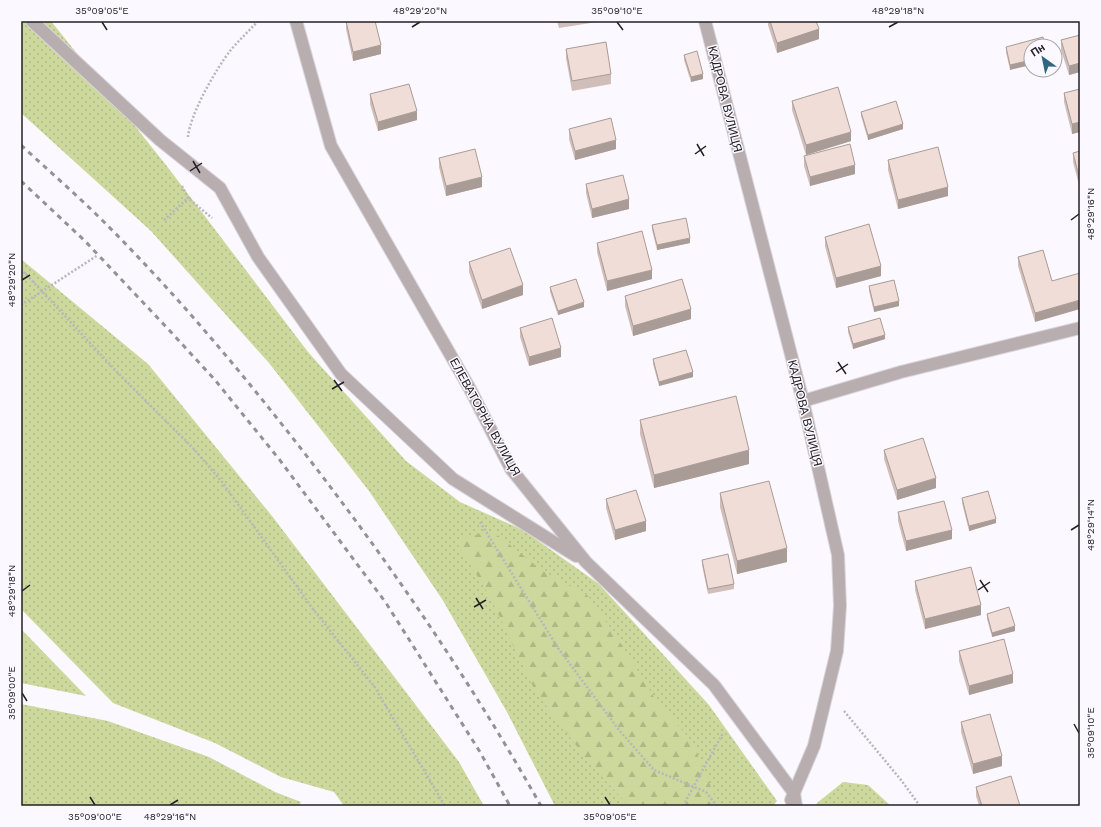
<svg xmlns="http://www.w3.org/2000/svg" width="1101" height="827" viewBox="0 0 1101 827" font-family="'Work Sans',sans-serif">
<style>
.grass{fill:url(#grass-dots)}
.forest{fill:url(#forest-firs)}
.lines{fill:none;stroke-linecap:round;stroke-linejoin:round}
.minor-casing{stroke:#d9d5dc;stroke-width:14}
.path{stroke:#b9b5bc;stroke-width:2.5;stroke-dasharray:2 2;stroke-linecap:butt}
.minor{stroke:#b8aeb0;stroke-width:12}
.rail{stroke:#949197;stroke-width:3;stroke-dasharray:5 5;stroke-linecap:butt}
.wall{fill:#cfbeb9}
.shaded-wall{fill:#a99b96}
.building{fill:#f1ddd7;stroke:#a99b96}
.ticks{fill:none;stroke:#232026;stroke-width:1.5}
.labels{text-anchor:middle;stroke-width:3;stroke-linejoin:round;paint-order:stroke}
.street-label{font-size:12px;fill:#232026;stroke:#fcf8ff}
.neatline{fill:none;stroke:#232026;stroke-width:1.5}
.ticks-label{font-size:10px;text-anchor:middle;fill:#232026}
</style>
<defs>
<pattern id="grass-dots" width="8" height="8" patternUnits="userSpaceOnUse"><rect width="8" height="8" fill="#ccd89c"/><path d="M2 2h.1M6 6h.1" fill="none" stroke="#afb986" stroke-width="1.8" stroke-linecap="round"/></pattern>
<pattern id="forest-firs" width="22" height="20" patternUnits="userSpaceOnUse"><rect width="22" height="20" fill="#ccd89c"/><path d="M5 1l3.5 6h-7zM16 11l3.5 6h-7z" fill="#afb986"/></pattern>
</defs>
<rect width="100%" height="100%" fill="#fcf8ff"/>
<g class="grass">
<path d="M 21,21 L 51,21 L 166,165 L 308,352 L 406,461 L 460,502 L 523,530 L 599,584 L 709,705 L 777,801 L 773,806 L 555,806 L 507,712 L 442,599 L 369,491 L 269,363 L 151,231 L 21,113 Z"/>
<path d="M 21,259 L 148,364 L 272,516 L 459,762 L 484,806 L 344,806 L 334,792 L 281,777 L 215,743 L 113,703 L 21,609 Z"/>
<path d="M 21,629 L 86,696 L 21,683 Z"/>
<path d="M 21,704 L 108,721 L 209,757 L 275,792 L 301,802 L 299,806 L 21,806 Z"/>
<path d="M 843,782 L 868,785 L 891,806 L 816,806 L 817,803 Z"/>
</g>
<path class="forest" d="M 492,531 L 543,571 L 588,596 L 618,639 L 654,697 L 692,742 L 719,806 L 629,806 L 591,765 L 535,691 L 489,595 L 455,540 Z"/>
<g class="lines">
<g class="minor-casing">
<g id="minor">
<path d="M 32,21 L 160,140 L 220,188 L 258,257 L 341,374 L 453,479 L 576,556"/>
<path d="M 296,21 L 331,146 L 470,389 L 511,469 L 586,562 L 714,685 L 794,793 L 796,806"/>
<path d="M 705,21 L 803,401 L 838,555 L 840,606 L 837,651 L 814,746 L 791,800"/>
<path d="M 803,401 L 901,372 L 1080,328"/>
</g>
</g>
<g class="path">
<path d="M 188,137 C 190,114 216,69 230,51 C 239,40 249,31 258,21"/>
<path d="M 182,186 L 188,198 L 212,218"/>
<path d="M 164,220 L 188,198"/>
<path d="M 21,269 L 119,374 L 194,449 L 222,482 L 313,609 L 374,686 L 445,806"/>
<path d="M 21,305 L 98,255"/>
<path d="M 480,522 L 558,648 L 619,730 L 654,770 L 706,792 L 717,806"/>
<path d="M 844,711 L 901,780 L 920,806"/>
<path d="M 683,806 L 723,733"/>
</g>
<use href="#minor" class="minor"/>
<g class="rail">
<path d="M 21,145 C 49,171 78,196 105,223 C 169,287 228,356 284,427 C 379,547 466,673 541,806"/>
<path d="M 21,181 L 85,241 L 170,331 L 215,380 L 279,459 L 386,603 L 480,752 L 510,806"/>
</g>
</g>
<g class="wall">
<path d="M 346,21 L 375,21 L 381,54 L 353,61 L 346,29 Z"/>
<path d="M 557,21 L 597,21 L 597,22 L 559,28 Z"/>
<path d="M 768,21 L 816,21 L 819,39 L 777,53 L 768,25 Z"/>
<path d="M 1080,35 L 1080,72 L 1069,75 L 1061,50 L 1061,40 Z"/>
<path d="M 1045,46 L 1010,70 L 1006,52 L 1006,47 Z"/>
<path d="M 566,49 L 611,74 L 611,84 L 572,91 L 566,58 Z"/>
<path d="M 684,55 L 703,79 L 691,82 L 684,60 Z"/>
<path d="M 1080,89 L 1080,132 L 1072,134 L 1064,102 L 1064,93 Z"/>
<path d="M 370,94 L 417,120 L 378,131 L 370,104 Z"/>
<path d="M 792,101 L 851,141 L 806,155 L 792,110 Z"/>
<path d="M 861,112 L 903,129 L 868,140 L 861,116 Z"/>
<path d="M 569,129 L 616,149 L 575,160 L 569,139 Z"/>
<path d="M 1080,151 L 1080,189 L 1073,162 L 1073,153 Z"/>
<path d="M 804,156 L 855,174 L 810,186 L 804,166 Z"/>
<path d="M 439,158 L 482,187 L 446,196 L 439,167 Z"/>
<path d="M 888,160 L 948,196 L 898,209 L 888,170 Z"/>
<path d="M 586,184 L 629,209 L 592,218 L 586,193 Z"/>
<path d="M 652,225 L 690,243 L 657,250 L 652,230 Z"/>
<path d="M 825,237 L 881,276 L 836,288 L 825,246 Z"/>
<path d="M 597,243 L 652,279 L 607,291 L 597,252 Z"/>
<path d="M 1043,250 L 1035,322 L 1018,266 L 1018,257 Z"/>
<path d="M 469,262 L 523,295 L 482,309 L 469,272 Z"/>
<path d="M 869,286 L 899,306 L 874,312 L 869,291 Z"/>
<path d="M 550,287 L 584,307 L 558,315 L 550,292 Z"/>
<path d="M 625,296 L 691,319 L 633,336 L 625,306 Z"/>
<path d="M 848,327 L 885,339 L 853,349 L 848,332 Z"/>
<path d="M 520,328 L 561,357 L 529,366 L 520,337 Z"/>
<path d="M 653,359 L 693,377 L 659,386 L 653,364 Z"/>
<path d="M 640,420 L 749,464 L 654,488 L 640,434 Z"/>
<path d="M 884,450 L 936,488 L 897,500 L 884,459 Z"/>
<path d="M 720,493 L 787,562 L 737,574 L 720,507 Z"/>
<path d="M 962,498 L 996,523 L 969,531 L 962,503 Z"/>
<path d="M 606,499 L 646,531 L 615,540 L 606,508 Z"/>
<path d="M 898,512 L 952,539 L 906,551 L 898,521 Z"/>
<path d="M 702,560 L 734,584 L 734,589 L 708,594 L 702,565 Z"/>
<path d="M 915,581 L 981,615 L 925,629 L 915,590 Z"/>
<path d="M 987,614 L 1015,631 L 992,637 L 987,619 Z"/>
<path d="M 959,651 L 1013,683 L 969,695 L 959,661 Z"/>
<path d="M 961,722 L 1002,766 L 973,774 L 961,732 Z"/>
<path d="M 976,787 L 1020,806 L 979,806 L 976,796 Z"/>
</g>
<g class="shaded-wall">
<path d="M 819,29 L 819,39 L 777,53 L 777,43 Z"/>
<path d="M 381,45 L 381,54 L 353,61 L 353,52 Z"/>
<path d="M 1031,60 L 1031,65 L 1010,70 L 1010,65 Z"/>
<path d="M 1080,63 L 1080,72 L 1069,75 L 1069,66 Z"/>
<path d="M 703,74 L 703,79 L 691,82 L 691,77 Z"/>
<path d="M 417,111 L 417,120 L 378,131 L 378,122 Z"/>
<path d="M 1080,122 L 1080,132 L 1072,134 L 1072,124 Z"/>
<path d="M 903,124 L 903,129 L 868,140 L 868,135 Z"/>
<path d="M 851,132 L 851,141 L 806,155 L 806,145 Z"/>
<path d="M 616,140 L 616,149 L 575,160 L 575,151 Z"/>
<path d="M 855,165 L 855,174 L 810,186 L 810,177 Z"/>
<path d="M 482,177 L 482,187 L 446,196 L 446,186 Z"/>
<path d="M 948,187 L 948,196 L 898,209 L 898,200 Z"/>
<path d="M 629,199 L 629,209 L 592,218 L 592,209 Z"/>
<path d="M 690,238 L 690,243 L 657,250 L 657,245 Z"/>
<path d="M 881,266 L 881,276 L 836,288 L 836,278 Z"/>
<path d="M 652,270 L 652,279 L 607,291 L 607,281 Z"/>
<path d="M 523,285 L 523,295 L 482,309 L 482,300 Z"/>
<path d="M 1080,300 L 1080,309 L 1035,322 L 1035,313 Z"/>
<path d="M 899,301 L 899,306 L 874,312 L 874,307 Z"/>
<path d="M 584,302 L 584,307 L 558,315 L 558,311 Z"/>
<path d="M 691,309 L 691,319 L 633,336 L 633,326 Z"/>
<path d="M 885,335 L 885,339 L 853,349 L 853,344 Z"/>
<path d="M 561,348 L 561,357 L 529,366 L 529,357 Z"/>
<path d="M 693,372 L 693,377 L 659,386 L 659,382 Z"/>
<path d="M 749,450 L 749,464 L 654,488 L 654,475 Z"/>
<path d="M 936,478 L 936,488 L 897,500 L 897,490 Z"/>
<path d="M 996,519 L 996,523 L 969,531 L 969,526 Z"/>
<path d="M 646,521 L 646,531 L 615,540 L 615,530 Z"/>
<path d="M 952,530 L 952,539 L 906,551 L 906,541 Z"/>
<path d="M 787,548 L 787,562 L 737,574 L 737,561 Z"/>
<path d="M 981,605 L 981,615 L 925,629 L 925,619 Z"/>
<path d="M 1015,626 L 1015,631 L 992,637 L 992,633 Z"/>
<path d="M 1013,674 L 1013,683 L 969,695 L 969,686 Z"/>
<path d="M 1002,756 L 1002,766 L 973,774 L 973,764 Z"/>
</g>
<g class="building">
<path d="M 346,21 L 375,21 L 381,45 L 353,52 Z"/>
<path d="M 770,21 L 816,21 L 819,29 L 777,43 Z"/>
<path d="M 1080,35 L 1080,63 L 1069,66 L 1061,40 Z"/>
<path d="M 1043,37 L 1045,46 L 1031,46 L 1031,60 L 1010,65 L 1006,47 Z"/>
<path d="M 606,42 L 611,74 L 572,81 L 566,49 Z"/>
<path d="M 697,51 L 703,74 L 691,77 L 684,55 Z"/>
<path d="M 409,84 L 417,111 L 378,122 L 370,94 Z"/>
<path d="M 838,87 L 851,132 L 806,145 L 792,101 Z"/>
<path d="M 1080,89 L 1080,122 L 1072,124 L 1064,93 Z"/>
<path d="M 896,101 L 903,124 L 868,135 L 861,112 Z"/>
<path d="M 611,118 L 616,140 L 575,151 L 569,129 Z"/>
<path d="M 850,144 L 855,165 L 810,177 L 804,156 Z"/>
<path d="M 938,147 L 948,187 L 898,200 L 888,160 Z"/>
<path d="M 475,149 L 482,177 L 446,186 L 439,158 Z"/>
<path d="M 1080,151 L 1080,180 L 1073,153 Z"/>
<path d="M 623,175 L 629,199 L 592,209 L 586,184 Z"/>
<path d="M 686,218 L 690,238 L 657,245 L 652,225 Z"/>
<path d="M 869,224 L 881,266 L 836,278 L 825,237 Z"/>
<path d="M 642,231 L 652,270 L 607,281 L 597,243 Z"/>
<path d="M 510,248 L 523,285 L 482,300 L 469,262 Z"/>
<path d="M 1043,250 L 1052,281 L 1080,273 L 1080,300 L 1035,313 L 1018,257 Z"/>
<path d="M 576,279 L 584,302 L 558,311 L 550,287 Z"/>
<path d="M 682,279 L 691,309 L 633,326 L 625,296 Z"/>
<path d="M 894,280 L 899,301 L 874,307 L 869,286 Z"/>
<path d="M 552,318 L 561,348 L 529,357 L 520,328 Z"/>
<path d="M 880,318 L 885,335 L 853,344 L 848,327 Z"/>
<path d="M 686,350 L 693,372 L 659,382 L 653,359 Z"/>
<path d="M 736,396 L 749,450 L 654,475 L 640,420 Z"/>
<path d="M 923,438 L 936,478 L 897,490 L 884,450 Z"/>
<path d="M 769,481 L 787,548 L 737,561 L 720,493 Z"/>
<path d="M 636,490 L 646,521 L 615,530 L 606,499 Z"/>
<path d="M 988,491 L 996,519 L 969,526 L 962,498 Z"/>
<path d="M 944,501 L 952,530 L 906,541 L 898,512 Z"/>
<path d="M 728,554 L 734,584 L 708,589 L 702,560 Z"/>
<path d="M 971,567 L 981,605 L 925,619 L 915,581 Z"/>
<path d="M 1009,607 L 1015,626 L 992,633 L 987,614 Z"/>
<path d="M 1004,639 L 1013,674 L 969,686 L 959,651 Z"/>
<path d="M 990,714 L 1002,756 L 973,764 L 961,722 Z"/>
<path d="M 1011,776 L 1020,806 L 982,806 L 976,787 Z"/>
</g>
<path class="ticks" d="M 102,22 L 107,30M 617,22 L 623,30M 412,27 L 420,22M 889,27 L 898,22M 697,144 L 704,156M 695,154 L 706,146M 193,161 L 200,173M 190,171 L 202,163M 1071,220 L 1079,214M 22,280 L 30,275M 838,362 L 846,374M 836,372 L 848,364M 334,380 L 342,391M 332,389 L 344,382M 1071,530 L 1079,525M 980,580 L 988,592M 978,590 L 990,582M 22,591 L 30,585M 476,598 L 483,609M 474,607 L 486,600M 22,693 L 27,701M 1074,724 L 1079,733M 90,797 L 95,805M 605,797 L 610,805M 170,805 L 178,800"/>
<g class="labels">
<g class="street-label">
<text transform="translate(725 99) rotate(76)" y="4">КАДРОВА ВУЛИЦЯ</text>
<text transform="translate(805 413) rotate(76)" y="4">КАДРОВА ВУЛИЦЯ</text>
<text transform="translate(485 417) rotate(61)" y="4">ЕЛЕВАТОРНА ВУЛИЦЯ</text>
</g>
</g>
<rect width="1101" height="827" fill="none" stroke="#fcf8ff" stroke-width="44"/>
<g transform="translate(1043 58) rotate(327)"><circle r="19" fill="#fcf8ff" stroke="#a5a2a8"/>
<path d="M0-3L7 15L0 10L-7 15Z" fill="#2c697f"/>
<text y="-6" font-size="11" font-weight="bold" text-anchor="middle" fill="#232026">Пн</text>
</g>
<rect x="22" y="22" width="1057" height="783" class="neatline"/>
<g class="ticks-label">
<text x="102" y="14">35°09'05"E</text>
<text x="420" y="14">48°29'20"N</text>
<text x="617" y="14">35°09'10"E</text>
<text x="898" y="14">48°29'18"N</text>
<text transform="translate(1090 214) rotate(-90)" y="4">48°29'16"N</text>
<text transform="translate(11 280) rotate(-90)" y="4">48°29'20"N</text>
<text transform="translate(1090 525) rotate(-90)" y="4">48°29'14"N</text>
<text transform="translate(11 591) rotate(-90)" y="4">48°29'18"N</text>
<text transform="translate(11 693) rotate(-90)" y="4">35°09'00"E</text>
<text transform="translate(1090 733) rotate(-90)" y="4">35°09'10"E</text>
<text x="95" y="820">35°09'00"E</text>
<text x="170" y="820">48°29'16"N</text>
<text x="610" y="820">35°09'05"E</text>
</g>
</svg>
